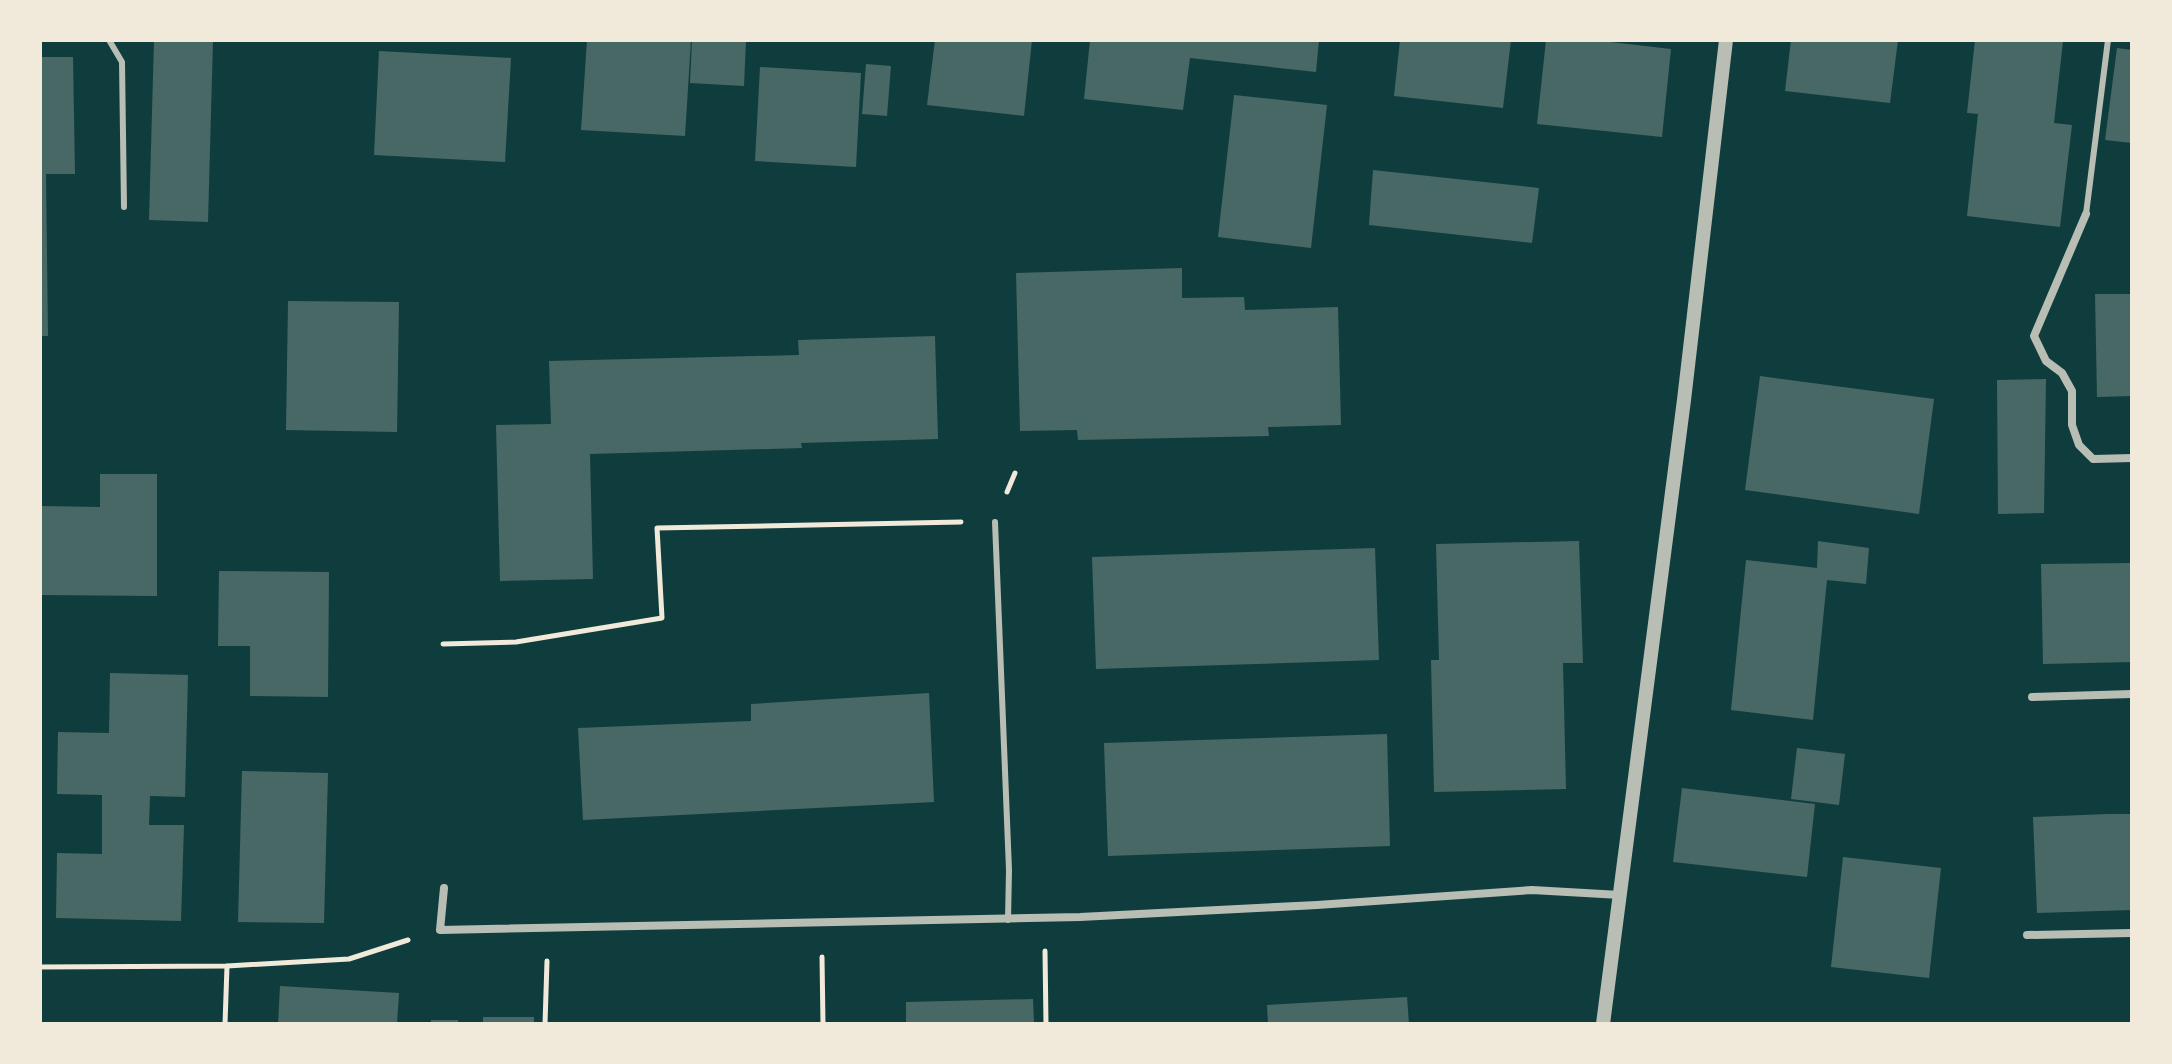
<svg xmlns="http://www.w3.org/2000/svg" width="2172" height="1064" viewBox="0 0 2172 1064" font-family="'Archivo Narrow',sans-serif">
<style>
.building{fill:#486865}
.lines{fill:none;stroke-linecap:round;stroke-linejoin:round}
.path{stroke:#f1e9da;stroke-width:5}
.service{stroke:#b8beb3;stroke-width:6}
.minor{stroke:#b8beb3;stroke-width:8}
.tertiary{stroke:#b8beb3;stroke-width:14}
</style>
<rect width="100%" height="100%" fill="#0f3d3e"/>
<g class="building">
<path d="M 154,40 L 213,40 L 208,222 L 149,220 Z"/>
<path d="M 587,40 L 691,40 L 685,136 L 581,130 Z"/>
<path d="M 692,40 L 746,40 L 744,86 L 690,83 Z"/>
<path d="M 935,40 L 1032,40 L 1024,116 L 927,105 Z"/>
<path d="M 1090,40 L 1319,40 L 1316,72 L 1190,58 L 1183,110 L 1084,99 Z"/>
<path d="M 1400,40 L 1511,40 L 1503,108 L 1394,96 Z"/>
<path d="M 1546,40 L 1593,40 L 1671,49 L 1662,137 L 1537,124 Z"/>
<path d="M 1791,40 L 1898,40 L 1890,103 L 1785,91 Z"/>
<path d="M 1975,40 L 2063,41 L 2054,123 L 2072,125 L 2060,227 L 1967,216 L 1978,114 L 1967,113 Z"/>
<path d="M 2117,48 L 2132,50 L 2132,143 L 2105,140 Z"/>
<path d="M 379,51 L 511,58 L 505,162 L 374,155 Z"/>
<path d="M 40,57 L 73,57 L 75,174 L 46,174 L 48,336 L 40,336 Z"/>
<path d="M 866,64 L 891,66 L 887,116 L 862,114 Z"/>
<path d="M 760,67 L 861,73 L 856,167 L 755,161 Z"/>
<path d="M 1234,95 L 1327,105 L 1311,248 L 1218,237 Z"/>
<path d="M 1373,170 L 1539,188 L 1532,243 L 1369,225 Z"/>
<path d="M 1182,268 L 1182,298 L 1244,297 L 1245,310 L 1338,307 L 1341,425 L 1268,427 L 1269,436 L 1078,440 L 1077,430 L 1020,431 L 1016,273 Z"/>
<path d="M 2095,294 L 2132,294 L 2132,396 L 2097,397 Z"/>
<path d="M 288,301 L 399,302 L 397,432 L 286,430 Z"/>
<path d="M 935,336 L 938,439 L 801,443 L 802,448 L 590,454 L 593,579 L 500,581 L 496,425 L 551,424 L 549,361 L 799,355 L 798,340 Z"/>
<path d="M 1760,376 L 1934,399 L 1919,514 L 1745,490 Z"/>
<path d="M 2046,379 L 2044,513 L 1998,514 L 1997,380 Z"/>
<path d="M 100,474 L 157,474 L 157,596 L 40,595 L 40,506 L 100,507 Z"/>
<path d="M 1579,541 L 1583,663 L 1563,663 L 1566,789 L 1434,792 L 1431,660 L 1439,660 L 1436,544 Z"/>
<path d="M 1818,541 L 1869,548 L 1866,584 L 1827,580 L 1813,720 L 1731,710 L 1746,560 L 1817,568 Z"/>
<path d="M 1375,548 L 1379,660 L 1096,669 L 1092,557 Z"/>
<path d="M 2132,563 L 2132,662 L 2043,664 L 2041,564 Z"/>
<path d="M 219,571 L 329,572 L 328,697 L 250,696 L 250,646 L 218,646 Z"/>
<path d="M 110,673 L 188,675 L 185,797 L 150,796 L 149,825 L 184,825 L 181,921 L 56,918 L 57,853 L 102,854 L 102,795 L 57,794 L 58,732 L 109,733 Z"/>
<path d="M 929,693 L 934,802 L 583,820 L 578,728 L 751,721 L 751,704 Z"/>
<path d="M 1387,734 L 1390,846 L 1108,856 L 1104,743 Z"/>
<path d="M 1797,748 L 1845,754 L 1839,805 L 1791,799 Z"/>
<path d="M 242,771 L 328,773 L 324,923 L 238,922 Z"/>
<path d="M 1682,788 L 1815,804 L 1807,877 L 1673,862 Z"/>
<path d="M 2108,814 L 2132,814 L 2132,910 L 2037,913 L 2033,817 Z"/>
<path d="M 1843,857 L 1941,868 L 1929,978 L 1831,967 Z"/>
<path d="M 280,986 L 399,993 L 397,1024 L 278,1024 Z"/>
<path d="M 1407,997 L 1409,1024 L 1268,1024 L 1267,1005 Z"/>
<path d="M 1033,999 L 1034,1024 L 906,1024 L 906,1002 Z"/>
<rect x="483" y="1017" width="51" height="7"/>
<rect x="431" y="1020" width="27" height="4"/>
</g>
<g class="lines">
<g class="path">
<path d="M 1007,492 L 1015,473"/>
<path d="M 443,644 L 516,642 L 662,618 L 657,528 L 961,522"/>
<path d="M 1045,951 L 1046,1024"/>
<path d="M 822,957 L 823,1024"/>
<path d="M 40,967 L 227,966 L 349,959 L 408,940"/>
<path d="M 225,1024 L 227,966"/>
<path d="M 545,1024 L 547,961"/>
</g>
<g class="service">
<path d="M 109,40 L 122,62 L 124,207"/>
<path d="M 2086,214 L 2108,40"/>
<path d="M 995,522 L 1009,870 L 1008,920"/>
</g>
<g class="minor">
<path d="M 2086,214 L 2034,336 L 2046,361 L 2062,373 L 2072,391 L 2072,425 L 2079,445 L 2093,459 L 2132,458"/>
<path d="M 2032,697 L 2132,694"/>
<path d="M 444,888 L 440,930 L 1080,917 L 1317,905 L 1532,890 L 1620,895"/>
<path d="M 2027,935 L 2132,933"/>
</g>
<path class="tertiary" d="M 1603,1024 L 1684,400 L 1726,40"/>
</g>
<rect width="2172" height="1064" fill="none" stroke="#f1e9da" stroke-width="84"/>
</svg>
